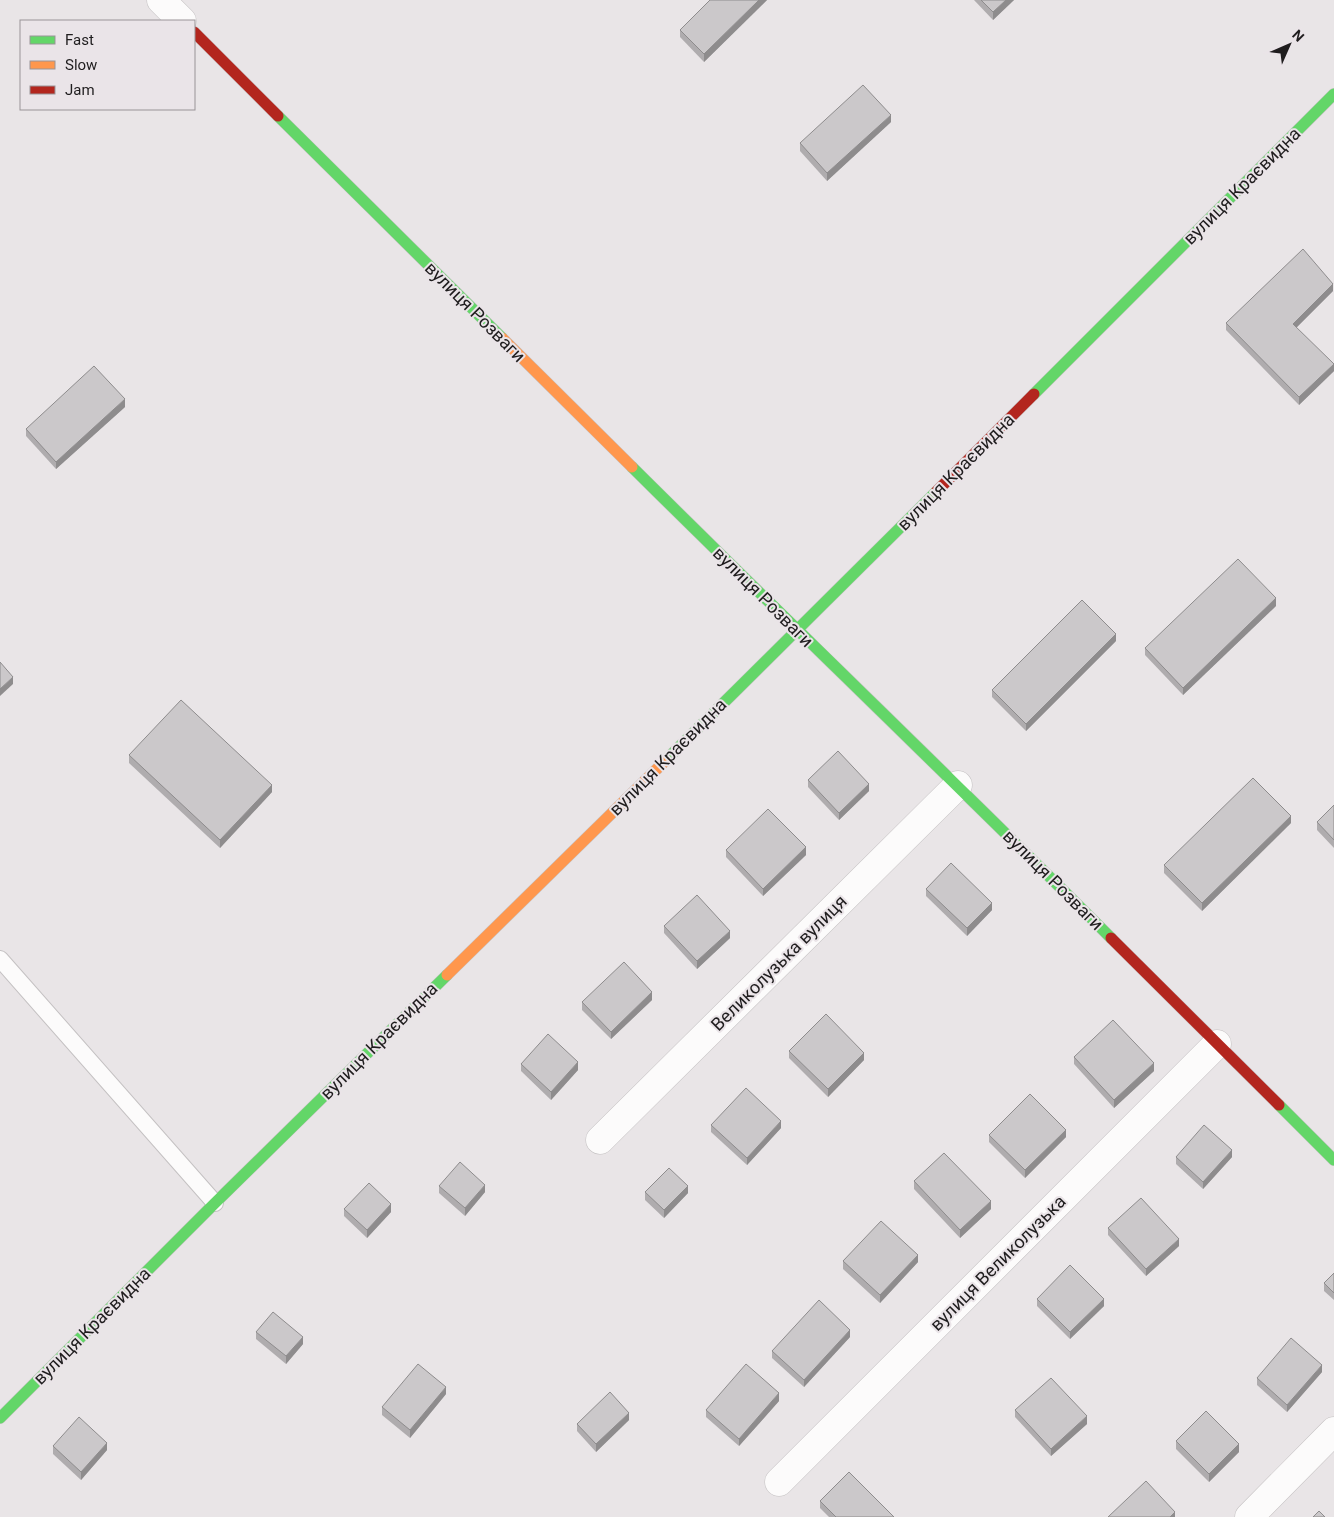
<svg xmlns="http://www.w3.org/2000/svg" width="1334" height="1517" viewBox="0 0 1334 1517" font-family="Roboto,sans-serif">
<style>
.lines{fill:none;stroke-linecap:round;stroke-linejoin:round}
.lane-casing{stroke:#c4c1c2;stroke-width:18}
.street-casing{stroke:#c4c1c2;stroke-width:29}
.fast-casing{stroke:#c4c1c2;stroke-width:12}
.slow-casing{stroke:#c4c1c2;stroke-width:12}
.jam-casing{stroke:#c4c1c2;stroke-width:12}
.lane{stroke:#fcfbfb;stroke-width:16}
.street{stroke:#fcfbfb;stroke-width:28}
.fast{stroke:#63d668;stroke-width:11}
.slow{stroke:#ff974d;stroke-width:11}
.jam{stroke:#b3261e;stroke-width:11}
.wall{fill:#afacae}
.shaded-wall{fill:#8e8c8d}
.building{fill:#cbc8ca;stroke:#8e8c8d}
.labels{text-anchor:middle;stroke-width:4;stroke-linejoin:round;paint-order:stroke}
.street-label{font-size:18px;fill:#1f1d1e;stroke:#eae4e8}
</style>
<rect width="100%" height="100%" fill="#e9e5e7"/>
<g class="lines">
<g class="lane-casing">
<path id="lane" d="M 0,959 L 215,1203"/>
</g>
<g class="street-casing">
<g id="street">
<path d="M 161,0 L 182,21"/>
<path d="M 600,1140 L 958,785"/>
<path d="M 779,1482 L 1217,1044"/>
<path d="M 1249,1517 L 1334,1431"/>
</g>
</g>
<g class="fast-casing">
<g id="fast">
<path d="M 278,116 L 502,338"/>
<path d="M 1034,394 L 1334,94"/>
<path d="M 632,467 C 791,625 953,780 1111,938"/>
<path d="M 666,760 L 936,492"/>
<path d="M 1279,1105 L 1334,1160"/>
<path d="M 0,1418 L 215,1203 L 447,975"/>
</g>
</g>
<g class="slow-casing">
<g id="slow">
<path d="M 502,338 L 632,467"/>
<path d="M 447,975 L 666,760"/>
</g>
</g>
<g class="jam-casing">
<g id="jam">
<path d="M 194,32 L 278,116"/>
<path d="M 936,492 L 1034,394"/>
<path d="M 1111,938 L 1279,1105"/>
</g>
</g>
<use href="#lane" class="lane"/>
<use href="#street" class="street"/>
<use href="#fast" class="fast"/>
<use href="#slow" class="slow"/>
<use href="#jam" class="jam"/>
</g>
<g class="wall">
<path d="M 710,0 L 767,0 L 704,62 L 680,37 L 680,30 Z"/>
<path d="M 974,0 L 1014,0 L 993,20 Z"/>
<path d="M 891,122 L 827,181 L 800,151 L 800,143 Z"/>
<path d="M 1333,291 L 1296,328 L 1334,371 L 1299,405 L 1226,330 L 1226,323 Z"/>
<path d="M 125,407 L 56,469 L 26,436 L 26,429 Z"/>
<path d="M 1276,606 L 1183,695 L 1145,655 L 1145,648 Z"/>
<path d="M 1116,641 L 1026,731 L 992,697 L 992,690 Z"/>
<path d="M 129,755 L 272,792 L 220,848 L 129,763 Z"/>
<path d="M 808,780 L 869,791 L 839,820 L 808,787 Z"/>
<path d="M 1334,805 L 1334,848 L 1317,830 L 1317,822 Z"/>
<path d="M 1291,823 L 1202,911 L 1164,873 L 1164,865 Z"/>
<path d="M 726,850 L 806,855 L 763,896 L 726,857 Z"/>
<path d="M 926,889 L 992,910 L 967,936 L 926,896 Z"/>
<path d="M 664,926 L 730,938 L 697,969 L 664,933 Z"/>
<path d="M 652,1000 L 611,1039 L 582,1010 L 582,1002 Z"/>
<path d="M 789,1051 L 864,1060 L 828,1097 L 789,1058 Z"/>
<path d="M 1074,1057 L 1154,1071 L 1114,1108 L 1074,1064 Z"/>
<path d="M 521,1064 L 578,1070 L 551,1100 L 521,1071 Z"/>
<path d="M 711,1125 L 781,1128 L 747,1165 L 711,1132 Z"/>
<path d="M 989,1135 L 1066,1137 L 1025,1178 L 989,1142 Z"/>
<path d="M 1176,1157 L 1232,1157 L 1203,1189 L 1176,1164 Z"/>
<path d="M 914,1181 L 991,1209 L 960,1238 L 914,1189 Z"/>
<path d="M 439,1186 L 485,1192 L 465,1216 L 439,1193 Z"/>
<path d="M 645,1192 L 688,1193 L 664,1218 L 645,1200 Z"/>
<path d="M 344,1209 L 391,1212 L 367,1238 L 344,1216 Z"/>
<path d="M 1108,1228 L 1179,1246 L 1146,1276 L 1108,1235 Z"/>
<path d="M 843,1261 L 918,1262 L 880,1303 L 843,1269 Z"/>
<path d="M 1334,1273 L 1334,1300 L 1324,1291 L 1324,1283 Z"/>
<path d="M 1037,1299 L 1104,1306 L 1070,1339 L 1037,1306 Z"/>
<path d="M 256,1332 L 303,1344 L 286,1364 L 256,1339 Z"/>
<path d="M 850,1337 L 804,1387 L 772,1358 L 772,1351 Z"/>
<path d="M 1322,1372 L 1287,1412 L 1257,1385 L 1257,1378 Z"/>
<path d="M 446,1394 L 410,1438 L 382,1415 L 382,1407 Z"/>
<path d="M 779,1401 L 739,1446 L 706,1417 L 706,1410 Z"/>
<path d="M 1015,1410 L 1087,1424 L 1051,1456 L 1015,1417 Z"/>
<path d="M 629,1420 L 596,1452 L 577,1431 L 577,1424 Z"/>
<path d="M 1176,1441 L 1239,1452 L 1209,1482 L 1176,1449 Z"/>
<path d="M 53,1446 L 107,1450 L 81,1480 L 53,1454 Z"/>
<path d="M 820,1501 L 894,1517 L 829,1517 L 820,1508 Z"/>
</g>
<g class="shaded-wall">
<path d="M 759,0 L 767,0 L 704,62 L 704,54 Z"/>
<path d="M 1006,0 L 1014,0 L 993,20 L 993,12 Z"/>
<path d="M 891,115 L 891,122 L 827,181 L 827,173 Z"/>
<path d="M 1333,284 L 1333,291 L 1293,331 L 1293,324 Z"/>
<path d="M 1334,364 L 1334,371 L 1299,405 L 1299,397 Z"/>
<path d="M 125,399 L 125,407 L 56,469 L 56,462 Z"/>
<path d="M 1276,598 L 1276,606 L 1183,695 L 1183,688 Z"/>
<path d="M 1116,634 L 1116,641 L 1026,731 L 1026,724 Z"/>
<path d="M 13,677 L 13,684 L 0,696 L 0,689 Z"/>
<path d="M 869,784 L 869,791 L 839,820 L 839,813 Z"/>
<path d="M 272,785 L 272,792 L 220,848 L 220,840 Z"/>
<path d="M 1291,816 L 1291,823 L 1202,911 L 1202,903 Z"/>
<path d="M 806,847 L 806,855 L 763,896 L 763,889 Z"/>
<path d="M 992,903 L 992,910 L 967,936 L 967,928 Z"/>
<path d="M 730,931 L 730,938 L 697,969 L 697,961 Z"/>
<path d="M 652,992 L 652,1000 L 611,1039 L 611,1032 Z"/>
<path d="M 864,1053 L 864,1060 L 828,1097 L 828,1089 Z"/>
<path d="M 578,1062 L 578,1070 L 551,1100 L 551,1092 Z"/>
<path d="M 1154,1063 L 1154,1071 L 1114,1108 L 1114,1100 Z"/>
<path d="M 781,1121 L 781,1128 L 747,1165 L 747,1158 Z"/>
<path d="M 1066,1130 L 1066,1137 L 1025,1178 L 1025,1170 Z"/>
<path d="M 1232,1150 L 1232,1157 L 1203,1189 L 1203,1182 Z"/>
<path d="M 485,1185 L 485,1192 L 465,1216 L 465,1208 Z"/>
<path d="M 688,1186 L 688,1193 L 664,1218 L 664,1210 Z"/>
<path d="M 991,1201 L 991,1209 L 960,1238 L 960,1230 Z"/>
<path d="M 391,1204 L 391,1212 L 367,1238 L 367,1230 Z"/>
<path d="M 1179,1239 L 1179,1246 L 1146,1276 L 1146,1269 Z"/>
<path d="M 918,1255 L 918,1262 L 880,1303 L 880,1295 Z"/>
<path d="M 1104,1299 L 1104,1306 L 1070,1339 L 1070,1332 Z"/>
<path d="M 850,1330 L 850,1337 L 804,1387 L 804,1380 Z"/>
<path d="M 303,1337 L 303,1344 L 286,1364 L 286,1356 Z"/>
<path d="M 1322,1365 L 1322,1372 L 1287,1412 L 1287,1405 Z"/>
<path d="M 446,1387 L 446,1394 L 410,1438 L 410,1430 Z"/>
<path d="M 779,1393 L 779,1401 L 739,1446 L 739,1439 Z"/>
<path d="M 629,1413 L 629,1420 L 596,1452 L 596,1444 Z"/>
<path d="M 1087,1416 L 1087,1424 L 1051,1456 L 1051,1449 Z"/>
<path d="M 107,1443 L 107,1450 L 81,1480 L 81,1472 Z"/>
<path d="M 1239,1444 L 1239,1452 L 1209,1482 L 1209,1474 Z"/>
<path d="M 1175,1512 L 1175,1517 L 1170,1517 Z"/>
</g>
<g class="building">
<path d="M 710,0 L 759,0 L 704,54 L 680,30 Z"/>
<path d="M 981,0 L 1006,0 L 993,12 Z"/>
<path d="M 863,85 L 891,115 L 827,173 L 800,143 Z"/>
<path d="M 1303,249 L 1333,284 L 1293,324 L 1334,364 L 1299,397 L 1226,323 Z"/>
<path d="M 94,366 L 125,399 L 56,462 L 26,429 Z"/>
<path d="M 1238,559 L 1276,598 L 1183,688 L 1145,648 Z"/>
<path d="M 1082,600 L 1116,634 L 1026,724 L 992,690 Z"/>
<path d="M 0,662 L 13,677 L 0,689 Z"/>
<path d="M 181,700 L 272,785 L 220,840 L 129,755 Z"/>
<path d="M 838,751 L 869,784 L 839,813 L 808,780 Z"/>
<path d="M 1253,778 L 1291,816 L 1202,903 L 1164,865 Z"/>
<path d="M 1334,805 L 1334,840 L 1317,822 Z"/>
<path d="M 768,809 L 806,847 L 763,889 L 726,850 Z"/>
<path d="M 951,863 L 992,903 L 967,928 L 926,889 Z"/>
<path d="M 697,895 L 730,931 L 697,961 L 664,926 Z"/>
<path d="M 624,962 L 652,992 L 611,1032 L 582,1002 Z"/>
<path d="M 826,1014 L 864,1053 L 828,1089 L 789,1051 Z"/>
<path d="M 1113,1020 L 1154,1063 L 1114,1100 L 1074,1057 Z"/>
<path d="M 548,1034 L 578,1062 L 551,1092 L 521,1064 Z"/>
<path d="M 746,1088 L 781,1121 L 747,1158 L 711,1125 Z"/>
<path d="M 1030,1094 L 1066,1130 L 1025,1170 L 989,1135 Z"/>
<path d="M 1204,1125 L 1232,1150 L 1203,1182 L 1176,1157 Z"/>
<path d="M 944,1153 L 991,1201 L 960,1230 L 914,1181 Z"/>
<path d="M 460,1162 L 485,1185 L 465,1208 L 439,1186 Z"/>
<path d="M 669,1168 L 688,1186 L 664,1210 L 645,1192 Z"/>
<path d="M 369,1183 L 391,1204 L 367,1230 L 344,1209 Z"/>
<path d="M 1141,1198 L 1179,1239 L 1146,1269 L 1108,1228 Z"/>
<path d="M 881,1221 L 918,1255 L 880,1295 L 843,1261 Z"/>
<path d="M 1070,1265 L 1104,1299 L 1070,1332 L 1037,1299 Z"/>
<path d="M 1334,1273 L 1334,1293 L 1324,1283 Z"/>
<path d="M 819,1300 L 850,1330 L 804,1380 L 772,1351 Z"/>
<path d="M 273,1312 L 303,1337 L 286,1356 L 256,1332 Z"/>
<path d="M 1291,1338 L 1322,1365 L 1287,1405 L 1257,1378 Z"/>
<path d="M 418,1364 L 446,1387 L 410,1430 L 382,1407 Z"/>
<path d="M 746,1364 L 779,1393 L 739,1439 L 706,1410 Z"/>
<path d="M 1051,1378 L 1087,1416 L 1051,1449 L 1015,1410 Z"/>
<path d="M 610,1392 L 629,1413 L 596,1444 L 577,1424 Z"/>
<path d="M 1206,1411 L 1239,1444 L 1209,1474 L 1176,1441 Z"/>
<path d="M 79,1417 L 107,1443 L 81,1472 L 53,1446 Z"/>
<path d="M 849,1472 L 894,1517 L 836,1517 L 820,1501 Z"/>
<path d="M 1146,1481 L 1175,1512 L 1170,1517 L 1108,1517 Z"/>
<path d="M 1319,1511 L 1325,1517 L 1313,1517 Z"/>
</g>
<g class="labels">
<g class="street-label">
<text transform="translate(1242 186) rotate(-45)" y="6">вулиця Краєвидна</text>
<text transform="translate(475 312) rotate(45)" y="6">вулиця Розваги</text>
<text transform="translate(956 472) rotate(-45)" y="6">вулиця Краєвидна</text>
<text transform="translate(763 597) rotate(45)" y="6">вулиця Розваги</text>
<text transform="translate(668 757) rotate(-45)" y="6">вулиця Краєвидна</text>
<text transform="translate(1053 880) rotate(45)" y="6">вулиця Розваги</text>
<text transform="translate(779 963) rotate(-45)" y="6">Великолузька вулиця</text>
<text transform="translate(379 1041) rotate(-45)" y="6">вулиця Краєвидна</text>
<text transform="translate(998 1263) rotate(-45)" y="6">вулиця Великолузька</text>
<text transform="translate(92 1326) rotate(-45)" y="6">вулиця Краєвидна</text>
</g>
</g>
<rect x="20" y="20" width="175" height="90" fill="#eae4e8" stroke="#999497"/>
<rect x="30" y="36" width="25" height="8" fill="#63d668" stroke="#999497"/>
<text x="65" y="45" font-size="15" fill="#1f1d1e">Fast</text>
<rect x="30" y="61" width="25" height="8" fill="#ff974d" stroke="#999497"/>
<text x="65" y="70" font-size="15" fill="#1f1d1e">Slow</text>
<rect x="30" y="86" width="25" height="8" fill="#b3261e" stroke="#999497"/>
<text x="65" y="95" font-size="15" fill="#1f1d1e">Jam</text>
<g transform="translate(1289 45) rotate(45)" stroke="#eae4e8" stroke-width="4" paint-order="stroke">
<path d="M0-4L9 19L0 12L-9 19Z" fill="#1f1d1e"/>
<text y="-8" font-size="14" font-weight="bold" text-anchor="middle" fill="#1f1d1e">N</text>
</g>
</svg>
